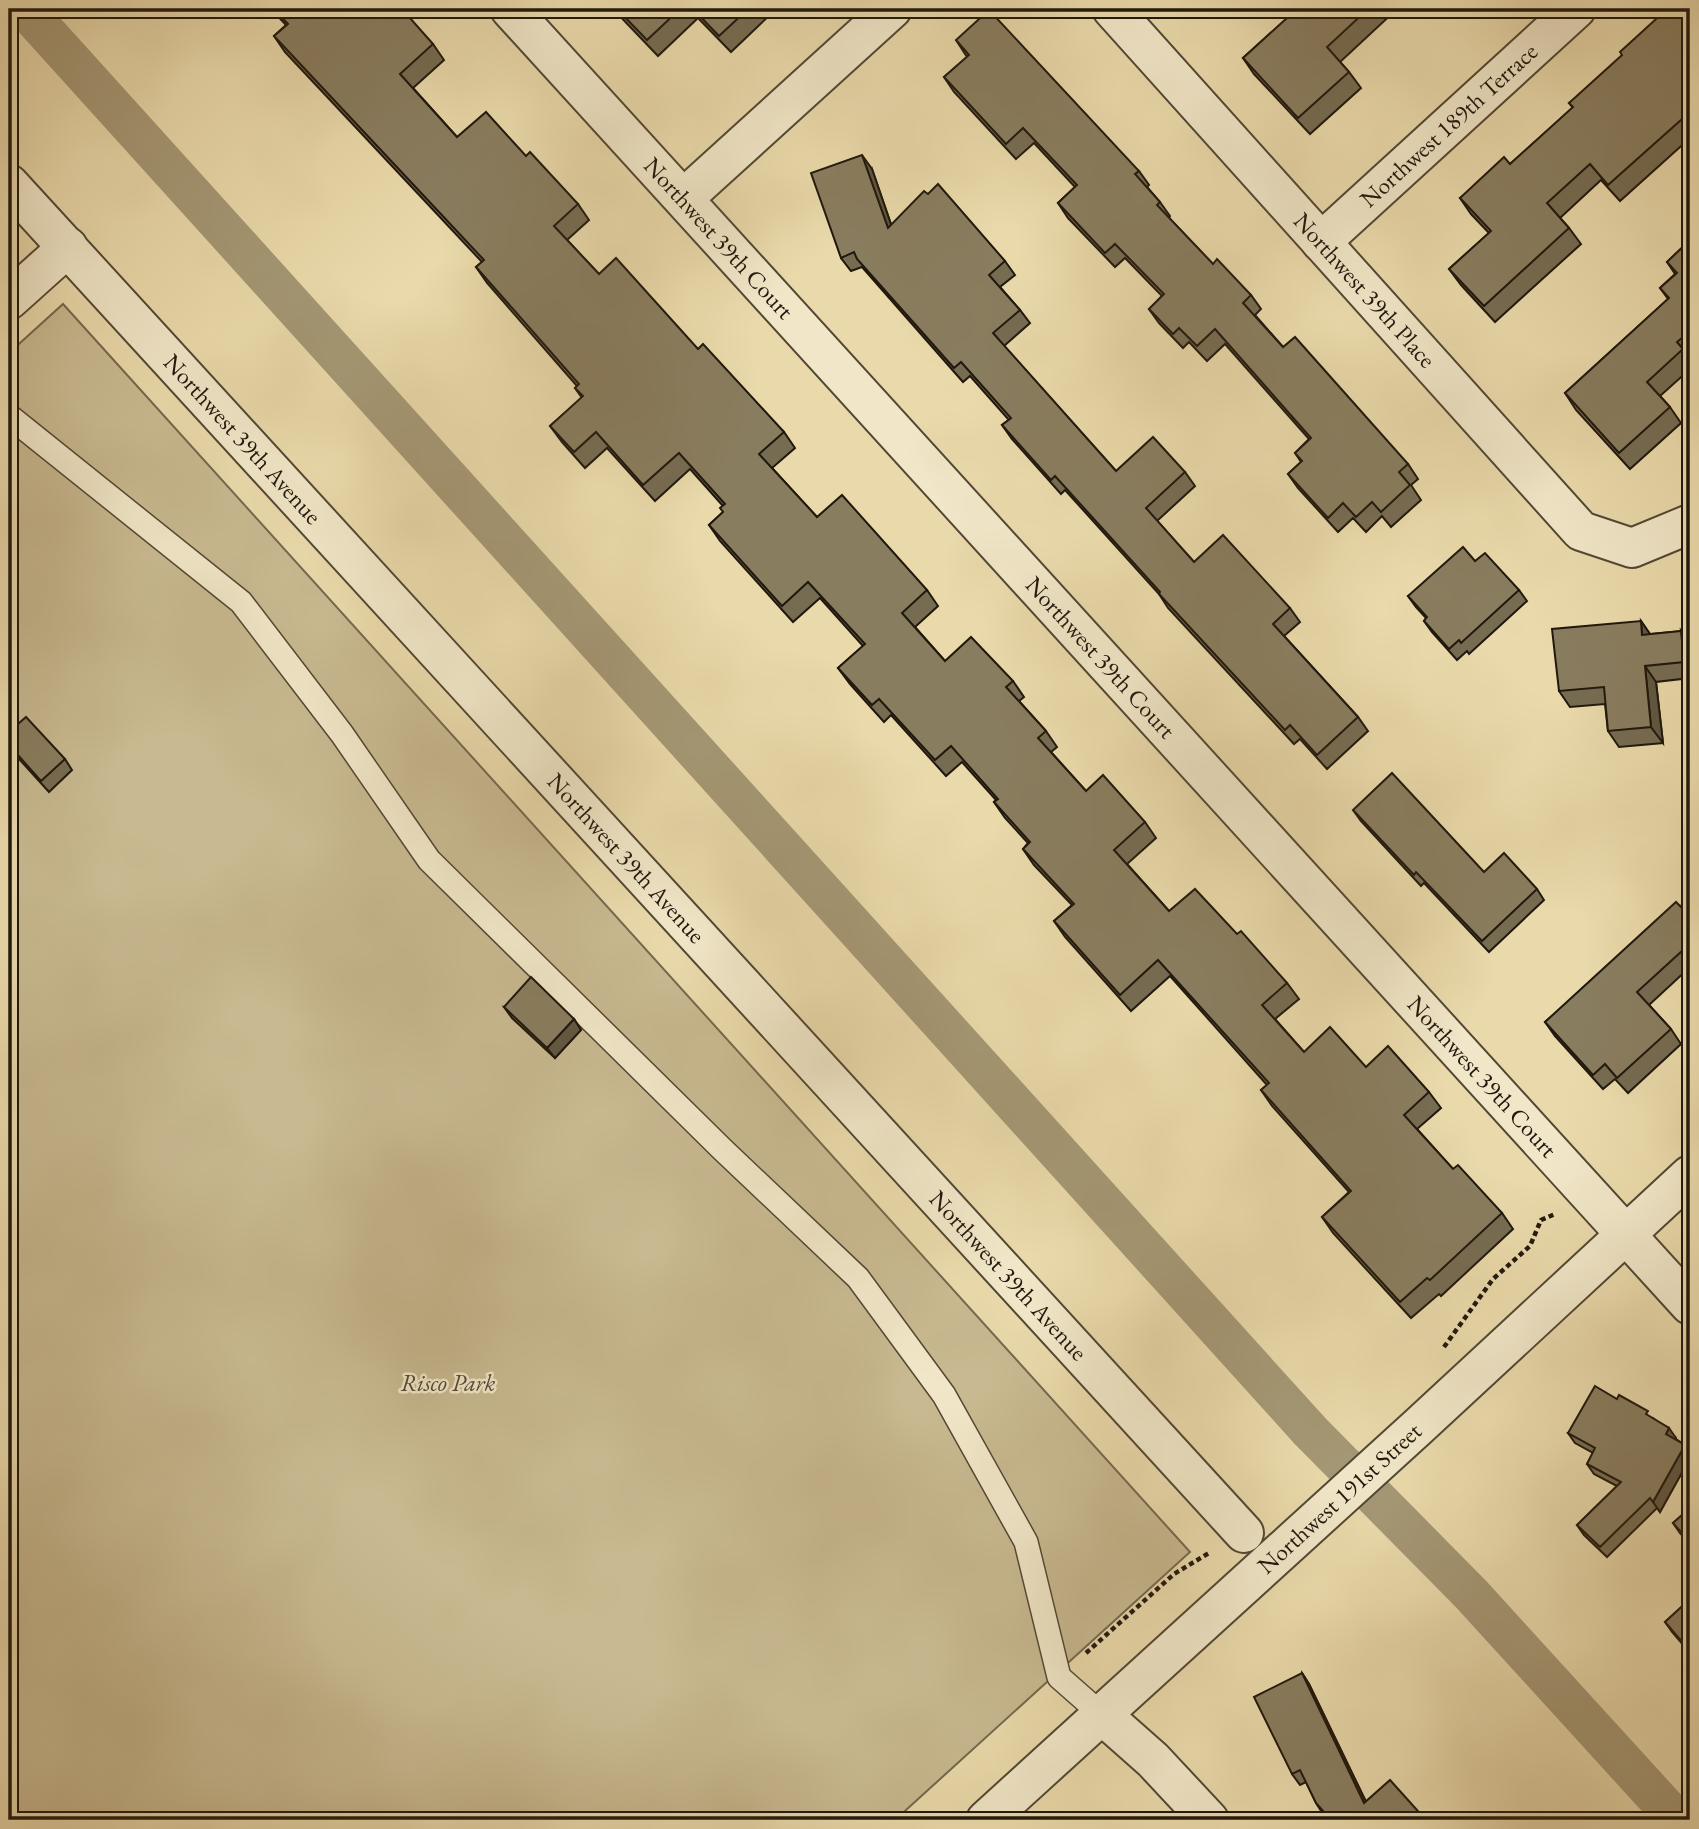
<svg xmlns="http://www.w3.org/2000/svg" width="1699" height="1829" viewBox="0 0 1699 1829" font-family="'EB Garamond',serif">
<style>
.green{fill:#c8b990;stroke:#74684e;stroke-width:2}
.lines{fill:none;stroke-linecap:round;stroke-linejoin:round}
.canal{stroke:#a59875;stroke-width:40}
.service-casing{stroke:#524834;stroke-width:26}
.minor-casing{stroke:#524834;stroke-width:42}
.tertiary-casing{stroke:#524834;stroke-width:42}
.path{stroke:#20180d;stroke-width:4.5;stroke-dasharray:5 3.5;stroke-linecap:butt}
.service{stroke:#f1e7c8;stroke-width:23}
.minor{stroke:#f1e7c8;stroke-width:38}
.tertiary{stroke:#f1e7c8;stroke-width:38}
.wall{fill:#766c52;stroke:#20180d;stroke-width:2}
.shaded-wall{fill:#605842;stroke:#20180d;stroke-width:2}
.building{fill:#897d5f;stroke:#20180d;stroke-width:2}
.labels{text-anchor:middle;stroke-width:5;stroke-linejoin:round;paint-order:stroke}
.street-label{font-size:24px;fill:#20180d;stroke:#f1e7c8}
.park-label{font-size:24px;font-style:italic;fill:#524834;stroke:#f1e7c8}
</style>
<rect width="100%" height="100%" fill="#eadaab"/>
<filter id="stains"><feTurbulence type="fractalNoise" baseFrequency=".00286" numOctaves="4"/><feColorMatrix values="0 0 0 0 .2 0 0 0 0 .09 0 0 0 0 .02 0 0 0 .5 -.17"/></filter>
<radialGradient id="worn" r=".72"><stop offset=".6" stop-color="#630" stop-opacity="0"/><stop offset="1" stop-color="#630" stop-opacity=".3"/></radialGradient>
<path class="green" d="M 63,304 L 1190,1552 L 895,1820 L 9,1820 L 9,353 Z"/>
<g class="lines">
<path class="canal" d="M 25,9 L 1310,1431 L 1471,1594 L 1677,1820"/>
<g class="service-casing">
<path id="service" d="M 9,416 L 241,602 L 342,734 L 429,860 L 722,1149 L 858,1278 L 944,1395 L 1026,1542 L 1059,1677 L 1101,1714"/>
</g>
<g class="minor-casing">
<g id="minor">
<path id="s1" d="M 510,9 L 1690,1305"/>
<path id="s2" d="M 1112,9 L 1581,531 L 1632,548 L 1690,524"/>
<path id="s3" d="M 9,184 L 1244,1533"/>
<path d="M 684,198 L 892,9"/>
<path id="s4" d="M 1321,242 L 1576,9"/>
<path d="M 9,300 L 68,247"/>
<path d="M 1101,1714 L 1153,1760 L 1209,1820"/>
</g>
</g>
<g class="tertiary-casing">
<g id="tertiary">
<path id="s5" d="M 986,1820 L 1419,1426 L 1690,1175"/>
</g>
</g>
<g class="path">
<path d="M 1444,1347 L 1493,1279 L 1530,1246 L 1541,1220 L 1555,1214"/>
<path d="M 1086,1653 L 1174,1574 L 1209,1553"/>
</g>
<use href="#service" class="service"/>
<use href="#minor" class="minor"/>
<use href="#tertiary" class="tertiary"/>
</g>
<g class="wall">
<path d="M 271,9 L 365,9 L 372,16 L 433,44 L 444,60 L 413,88 L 457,137 L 526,156 L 578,204 L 589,220 L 567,240 L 599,274 L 698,349 L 784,432 L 795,448 L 772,468 L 817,517 L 927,590 L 938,606 L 915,627 L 945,661 L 1013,681 L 1024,697 L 1019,701 L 1046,731 L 1057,747 L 1051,752 L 1086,791 L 1145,822 L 1156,838 L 1127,864 L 1169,911 L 1237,934 L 1287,983 L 1299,999 L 1275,1019 L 1304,1052 L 1366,1067 L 1429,1092 L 1441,1108 L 1417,1129 L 1453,1169 L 1502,1213 L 1513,1229 L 1441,1296 L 1439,1294 L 1411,1318 L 1333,1233 L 1322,1217 L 1349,1192 L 1272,1106 L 1261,1090 L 1267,1085 L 1170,976 L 1131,1011 L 1065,937 L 1054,921 L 1072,905 L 1034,865 L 1023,849 L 1028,843 L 1005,818 L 994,802 L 996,800 L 962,762 L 946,776 L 891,715 L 884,722 L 850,684 L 838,668 L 863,646 L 820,598 L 793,622 L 720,541 L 709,525 L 723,512 L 723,506 L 690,469 L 655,501 L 607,448 L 585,468 L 562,442 L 550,426 L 582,398 L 575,388 L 577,386 L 487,283 L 476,267 L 482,262 L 285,52 L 274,36 L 286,25 Z"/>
<path d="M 613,9 L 773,9 L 772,10 L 773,12 L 731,52 L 698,18 L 658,56 Z"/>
<path d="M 1201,9 L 1210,9 L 1205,13 Z"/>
<path d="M 1297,9 L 1397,9 L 1340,62 L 1349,72 L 1361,88 L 1310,134 L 1254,74 L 1243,58 Z"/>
<path d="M 1690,24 L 1690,138 L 1620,201 L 1601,180 L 1560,218 L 1569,228 L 1581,244 L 1495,322 L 1461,285 L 1449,269 L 1489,233 L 1471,214 L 1460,198 L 1510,164 L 1573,108 L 1569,103 Z"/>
<path d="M 956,40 L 1139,171 L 1149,185 L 1147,187 L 1160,202 L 1170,216 L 1169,218 L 1213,264 L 1251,295 L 1261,309 L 1255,315 L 1283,347 L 1408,464 L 1418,479 L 1411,485 L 1421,500 L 1391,527 L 1382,516 L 1366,532 L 1353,518 L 1338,532 L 1298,488 L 1288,474 L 1301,462 L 1295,453 L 1309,439 L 1225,344 L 1207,361 L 1189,342 L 1183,348 L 1159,323 L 1149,309 L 1162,296 L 1125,258 L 1115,267 L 1068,218 L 1058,203 L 1075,187 L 1034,143 L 1016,159 L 954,92 L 944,77 L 967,57 Z"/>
<path d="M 872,169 L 891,224 L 1005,261 L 1015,275 L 1000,287 L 1020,310 L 1030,323 L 1004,346 L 1116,471 L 1185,472 L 1195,486 L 1157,521 L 1194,562 L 1290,608 L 1300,622 L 1284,636 L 1358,717 L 1368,731 L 1327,769 L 1300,739 L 1294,744 L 1168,608 L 1159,594 L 1065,490 L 1061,494 L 1012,439 L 1002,425 L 1009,420 L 970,376 L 963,382 L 862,267 L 851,271 L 841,258 Z"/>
<path d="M 1690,240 L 1690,369 L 1660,396 L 1670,407 L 1681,423 L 1630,469 L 1576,410 L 1565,393 L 1668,299 L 1660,288 L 1675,274 L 1667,262 Z"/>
<path d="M 1475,561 L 1519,590 L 1527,601 L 1469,654 L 1467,651 L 1457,660 L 1432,632 L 1424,621 L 1426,618 L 1416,607 L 1408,596 Z"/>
<path d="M 1641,621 L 1650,634 L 1681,631 L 1690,644 L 1690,678 L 1656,682 L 1663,743 L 1619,747 L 1608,731 L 1605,704 L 1570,707 L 1559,691 Z"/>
<path d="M 9,745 L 65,759 L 72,770 L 49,792 L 9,748 Z"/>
<path d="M 1353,810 L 1484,872 L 1537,889 L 1544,900 L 1489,952 L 1424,883 L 1421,886 L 1361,821 Z"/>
<path d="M 1690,898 L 1690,967 L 1649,1005 L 1671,1029 L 1681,1044 L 1628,1093 L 1615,1079 L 1603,1089 L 1555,1036 L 1545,1022 Z"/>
<path d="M 504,1007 L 574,1019 L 581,1030 L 555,1058 L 512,1018 Z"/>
<path d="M 1653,1418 L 1676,1438 L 1676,1439 L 1685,1445 L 1690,1452 L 1690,1458 L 1660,1512 L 1657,1508 L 1607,1557 L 1584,1535 L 1577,1525 L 1617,1486 L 1594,1474 L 1587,1464 L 1593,1453 L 1575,1443 L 1568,1433 Z"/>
<path d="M 1690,1508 L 1690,1544 L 1680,1533 L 1673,1523 Z"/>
<path d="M 1690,1599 L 1690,1653 L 1672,1632 L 1665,1622 Z"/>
<path d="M 1302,1673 L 1309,1684 L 1366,1802 L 1426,1820 L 1329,1820 L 1323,1814 L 1316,1803 L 1306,1782 L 1300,1785 L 1292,1774 Z"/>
</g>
<g class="shaded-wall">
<path d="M 862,155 L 872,169 L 897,242 L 888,228 Z"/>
<path d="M 1641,621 L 1652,637 L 1642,635 Z"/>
<path d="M 1681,631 L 1690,644 L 1690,671 L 1684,662 Z"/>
<path d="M 1645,666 L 1656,682 L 1663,743 L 1651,727 Z"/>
<path d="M 574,1019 L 581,1030 L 555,1058 L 547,1048 Z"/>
<path d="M 1669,1428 L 1676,1438 L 1673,1444 L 1666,1434 Z"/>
<path d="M 1685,1445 L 1690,1452 L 1690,1458 L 1660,1512 L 1653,1502 Z"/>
<path d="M 1302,1673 L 1309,1684 L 1372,1814 L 1364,1803 Z"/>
</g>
<g class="building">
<path d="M 274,9 L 365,9 L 372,16 L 380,9 L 402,9 L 433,44 L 400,74 L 457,137 L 486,112 L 526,156 L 530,152 L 578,204 L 554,226 L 599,274 L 616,258 L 698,349 L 703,344 L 784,432 L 759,454 L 817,517 L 842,495 L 927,590 L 902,613 L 945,661 L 971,637 L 1013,681 L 1006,687 L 1046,731 L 1038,738 L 1086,791 L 1103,775 L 1145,822 L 1114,850 L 1169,911 L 1195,889 L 1237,934 L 1241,931 L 1287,983 L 1262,1005 L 1304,1052 L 1330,1027 L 1366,1067 L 1388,1046 L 1429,1092 L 1404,1115 L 1453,1169 L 1458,1165 L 1502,1213 L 1430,1280 L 1427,1278 L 1400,1302 L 1322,1217 L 1351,1191 L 1261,1090 L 1269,1083 L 1158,960 L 1120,995 L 1054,921 L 1074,904 L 1023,849 L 1030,842 L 994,802 L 998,799 L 951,746 L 935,760 L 879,699 L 872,705 L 838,668 L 865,644 L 808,582 L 782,606 L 709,525 L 723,512 L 720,508 L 725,504 L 679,453 L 643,485 L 596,432 L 574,452 L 550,426 L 583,396 L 575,388 L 579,384 L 476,267 L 484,260 L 274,36 L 288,24 Z"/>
<path d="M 617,9 L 680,9 L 647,40 Z"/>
<path d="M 693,9 L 748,9 L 719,36 Z"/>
<path d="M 1297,9 L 1368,9 L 1327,47 L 1349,72 L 1298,118 L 1243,58 Z"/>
<path d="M 1667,9 L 1676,9 L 1690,24 L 1690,130 L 1681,120 L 1608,185 L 1590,164 L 1547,203 L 1569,228 L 1484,306 L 1449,269 L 1491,231 L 1460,198 L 1504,157 L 1510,164 L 1573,107 L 1569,103 L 1622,55 L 1620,52 Z"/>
<path d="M 989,10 L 1139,171 L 1135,174 L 1160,202 L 1157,205 L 1213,264 L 1217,259 L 1251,295 L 1243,303 L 1283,347 L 1295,337 L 1408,464 L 1399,472 L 1410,485 L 1381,512 L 1372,502 L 1356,517 L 1343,503 L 1328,518 L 1288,474 L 1302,461 L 1295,453 L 1311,438 L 1215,329 L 1197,346 L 1179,328 L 1173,334 L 1149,309 L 1164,294 L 1115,244 L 1105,253 L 1058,203 L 1077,185 L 1023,128 L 1006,144 L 944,77 L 969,55 L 956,40 Z"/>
<path d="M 862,155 L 888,228 L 924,191 L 928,194 L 938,184 L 1005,261 L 989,275 L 1020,310 L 993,333 L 1116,471 L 1153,437 L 1185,472 L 1146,508 L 1194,562 L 1223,535 L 1290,608 L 1273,624 L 1358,717 L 1317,755 L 1290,725 L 1285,730 L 1159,594 L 1160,592 L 1055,476 L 1051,480 L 1002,425 L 1011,418 L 961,362 L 954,368 L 857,259 L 854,252 L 841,258 L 811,173 Z"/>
<path d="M 1690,240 L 1690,331 L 1677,342 L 1683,349 L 1647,382 L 1670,407 L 1619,453 L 1565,393 L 1669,298 L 1660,288 L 1677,273 L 1667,262 Z"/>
<path d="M 1463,547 L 1475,561 L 1485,553 L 1519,590 L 1461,643 L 1459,640 L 1449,649 L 1424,621 L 1427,617 L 1408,596 Z"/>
<path d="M 1641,621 L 1642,635 L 1681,631 L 1684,662 L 1645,666 L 1651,727 L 1608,731 L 1604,687 L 1559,691 L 1552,629 Z"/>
<path d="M 26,717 L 65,759 L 41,781 L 9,745 L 9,732 Z"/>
<path d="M 1392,773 L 1484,872 L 1504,853 L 1537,889 L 1482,941 L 1416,872 L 1414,875 L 1353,810 Z"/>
<path d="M 1690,898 L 1690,959 L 1682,951 L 1637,992 L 1671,1029 L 1617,1078 L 1605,1064 L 1593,1075 L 1545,1022 L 1676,902 L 1681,907 Z"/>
<path d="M 531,977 L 574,1019 L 547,1048 L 504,1007 Z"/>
<path d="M 1595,1386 L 1617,1399 L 1619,1395 L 1648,1411 L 1646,1414 L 1669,1428 L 1666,1434 L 1685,1445 L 1653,1502 L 1650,1498 L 1600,1547 L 1577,1525 L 1621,1482 L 1587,1464 L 1595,1448 L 1568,1433 Z"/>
<path d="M 1690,1508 L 1690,1542 L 1673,1523 Z"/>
<path d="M 1690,1599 L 1690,1651 L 1665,1622 Z"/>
<path d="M 1302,1673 L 1364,1803 L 1390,1780 L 1426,1820 L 1331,1820 L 1316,1803 L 1300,1770 L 1292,1774 L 1254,1697 Z"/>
</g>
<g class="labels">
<g class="street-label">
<text dy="8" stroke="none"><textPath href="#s4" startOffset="173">Northwest 189th Terrace</textPath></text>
<text dy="8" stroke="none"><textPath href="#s1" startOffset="310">Northwest 39th Court</textPath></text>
<text dy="8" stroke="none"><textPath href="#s2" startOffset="378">Northwest 39th Place</textPath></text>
<text dy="8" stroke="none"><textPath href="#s3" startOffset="346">Northwest 39th Avenue</textPath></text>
<text dy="8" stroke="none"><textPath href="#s1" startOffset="877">Northwest 39th Court</textPath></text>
<text dy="8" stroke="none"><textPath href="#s3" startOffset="914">Northwest 39th Avenue</textPath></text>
<text dy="8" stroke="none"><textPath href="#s1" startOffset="1444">Northwest 39th Court</textPath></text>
<text dy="8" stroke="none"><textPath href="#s3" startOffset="1480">Northwest 39th Avenue</textPath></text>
<text dy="8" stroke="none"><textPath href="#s5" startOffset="478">Northwest 191st Street</textPath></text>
</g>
<g class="park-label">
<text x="448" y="1391">Risco Park</text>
</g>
</g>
<rect width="1699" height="1829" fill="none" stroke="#eadaab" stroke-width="35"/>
<rect x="10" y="10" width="1678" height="1808" fill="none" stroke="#20180d" stroke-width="3.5"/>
<rect x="18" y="18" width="1664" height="1794" fill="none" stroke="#20180d" stroke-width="2"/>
<rect width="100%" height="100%" filter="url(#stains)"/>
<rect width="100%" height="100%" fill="url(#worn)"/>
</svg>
